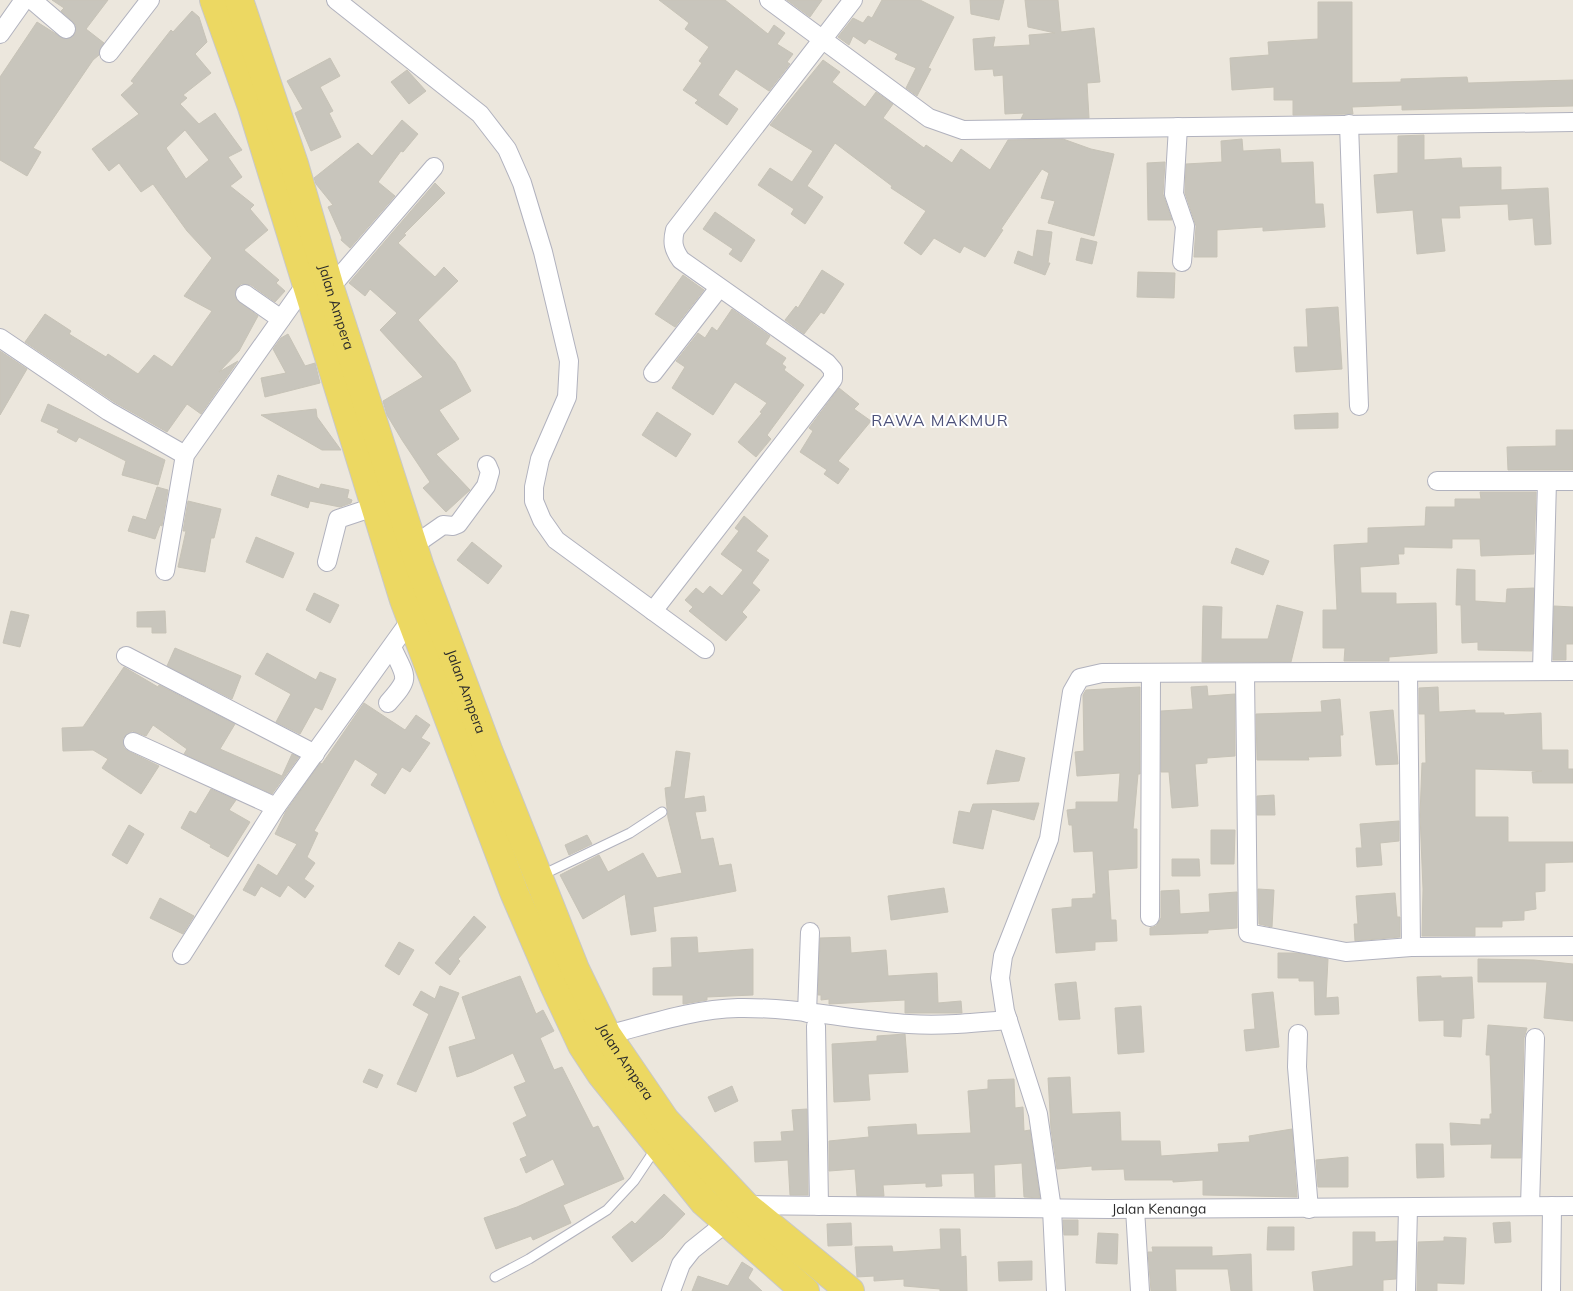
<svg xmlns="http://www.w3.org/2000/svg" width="1573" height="1291" viewBox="0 0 1573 1291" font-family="Mulish,sans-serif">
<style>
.building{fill:#c8c5bc;stroke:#c7c3b7;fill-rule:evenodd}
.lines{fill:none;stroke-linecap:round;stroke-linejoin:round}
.service-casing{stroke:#b1b2be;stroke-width:11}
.minor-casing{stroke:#b1b2be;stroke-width:20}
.primary-casing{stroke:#c8c8c8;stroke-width:30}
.service{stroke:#fff;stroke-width:9}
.minor{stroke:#fff;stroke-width:18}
.primary{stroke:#ecd862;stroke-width:28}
.labels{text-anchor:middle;stroke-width:4;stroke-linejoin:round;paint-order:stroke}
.street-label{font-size:14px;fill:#2b2b2b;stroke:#fff}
.quarter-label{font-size:16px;letter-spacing:1px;fill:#4c517a;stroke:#fff}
</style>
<rect width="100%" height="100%" fill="#ece7dd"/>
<g class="building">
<path d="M 52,0 L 108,0 L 86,29 L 104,43 L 99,55 L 93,60 L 33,148 L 41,152 L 27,176 L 0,160 L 0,77 L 37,22 L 64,39 L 74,35 L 76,25 L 61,11 L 64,8 Z"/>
<path d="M 659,0 L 725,0 L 768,34 L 774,25 L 785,33 L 777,44 L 793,54 L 787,62 L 790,64 L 769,91 L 736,69 L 718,95 L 738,109 L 727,125 L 695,103 L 698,100 L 683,90 L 702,63 L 699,61 L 709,47 L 685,29 L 689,23 Z"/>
<path d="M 787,0 L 822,0 L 810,17 Z"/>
<path d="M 882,0 L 920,0 L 954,17 L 928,68 L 931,69 L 917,96 L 906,88 L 916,68 L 895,59 L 898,54 L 869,39 L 865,44 L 853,36 L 849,45 L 838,37 L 853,18 L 863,23 L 868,16 L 872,18 Z"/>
<path d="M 970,0 L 1004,0 L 999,20 L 971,14 Z"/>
<path d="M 1025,0 L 1058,0 L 1061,32 L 1094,28 L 1100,82 L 1087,83 L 1089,118 L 1021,119 L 1024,113 L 1005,114 L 1003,75 L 994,76 L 993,69 L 975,70 L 973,39 L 995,37 L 993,47 L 1030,45 L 1029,35 L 1055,33 L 1028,27 Z"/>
<path d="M 1318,2 L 1352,2 L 1352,83 L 1401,82 L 1401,79 L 1467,77 L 1468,83 L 1573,80 L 1573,106 L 1402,110 L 1402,105 L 1352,107 L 1353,114 L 1293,115 L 1293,100 L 1274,100 L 1274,87 L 1232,90 L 1230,58 L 1269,55 L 1268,42 L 1318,39 Z"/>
<path d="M 192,11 L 199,17 L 207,42 L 195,54 L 211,73 L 183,95 L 187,98 L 180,104 L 199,124 L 215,113 L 242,150 L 228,157 L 242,177 L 230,186 L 254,205 L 250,209 L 268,230 L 244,250 L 279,280 L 276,283 L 285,291 L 275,302 L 251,285 L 241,284 L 237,288 L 236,299 L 258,316 L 239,351 L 219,372 L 238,361 L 201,414 L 187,404 L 167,432 L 114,402 L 25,342 L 45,314 L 71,331 L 69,334 L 106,357 L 108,354 L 138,374 L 154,355 L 172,367 L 212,311 L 184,296 L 212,258 L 187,231 L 153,184 L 141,192 L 119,163 L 109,171 L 92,149 L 139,114 L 121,95 L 134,83 L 131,81 L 171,30 L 173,32 ZM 185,130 L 209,160 L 186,179 L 166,148 Z"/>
<path d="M 330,58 L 340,76 L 320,87 L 333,111 L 329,113 L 341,137 L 311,151 L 295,113 L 303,109 L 287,81 Z"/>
<path d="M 823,60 L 840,72 L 832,82 L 865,107 L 876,92 L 893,104 L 883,118 L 924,148 L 926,145 L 952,163 L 961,149 L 990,170 L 1008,140 L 1063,139 L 1091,149 L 1114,154 L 1094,236 L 1048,223 L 1055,201 L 1041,198 L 1049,173 L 1042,169 L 1001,229 L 1003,230 L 985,257 L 964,246 L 960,253 L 934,238 L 921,255 L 904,243 L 926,211 L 891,188 L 892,186 L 835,143 L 807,186 L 823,197 L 805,224 L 791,214 L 794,209 L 758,185 L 770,168 L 792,182 L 813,151 L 770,125 Z"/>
<path d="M 407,70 L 426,91 L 409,104 L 391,82 Z"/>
<path d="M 402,120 L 418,134 L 403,152 L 401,151 L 378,182 L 395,196 L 350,248 L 341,240 L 342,238 L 328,207 L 333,205 L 316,184 L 314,178 L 358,143 L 372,156 Z"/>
<path d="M 1424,135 L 1424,160 L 1461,158 L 1462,168 L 1501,167 L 1501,190 L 1548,188 L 1551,244 L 1535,245 L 1533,218 L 1509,220 L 1508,204 L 1459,206 L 1460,218 L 1441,218 L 1445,251 L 1417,254 L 1413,210 L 1377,213 L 1374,175 L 1398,173 L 1398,136 Z"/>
<path d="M 1242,139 L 1243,151 L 1280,149 L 1281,163 L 1313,162 L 1315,204 L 1323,204 L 1325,227 L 1263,231 L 1263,227 L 1217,230 L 1217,257 L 1194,257 L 1196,226 L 1185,193 L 1186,164 L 1222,162 L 1221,141 Z"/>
<path d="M 1165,162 L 1163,194 L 1172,220 L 1148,220 L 1147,163 Z"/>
<path d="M 435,183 L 445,193 L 404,234 L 406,235 L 398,243 L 435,277 L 444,267 L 458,281 L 418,320 L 455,362 L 471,391 L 439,410 L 459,439 L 436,454 L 470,490 L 446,512 L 423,488 L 430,482 L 402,440 L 387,415 L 383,401 L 423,377 L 380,330 L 397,313 L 370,289 L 365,296 L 349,283 Z"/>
<path d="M 715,212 L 755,240 L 741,262 L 729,254 L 733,249 L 703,229 Z"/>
<path d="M 1037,230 L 1052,232 L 1048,263 L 1050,263 L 1045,275 L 1014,263 L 1018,251 L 1033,257 Z"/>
<path d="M 1081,238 L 1097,242 L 1092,264 L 1076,260 Z"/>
<path d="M 822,270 L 844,284 L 824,314 L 821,312 L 804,334 L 785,320 L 796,306 L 798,308 Z"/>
<path d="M 1138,272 L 1175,273 L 1174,298 L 1137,297 Z"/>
<path d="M 683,275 L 704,290 L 675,327 L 655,314 Z"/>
<path d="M 1338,307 L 1342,369 L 1296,372 L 1294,347 L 1308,347 L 1306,309 Z"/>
<path d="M 732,309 L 770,336 L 765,344 L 786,358 L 782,364 L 786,367 L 784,370 L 804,385 L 767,435 L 771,439 L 756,457 L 738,442 L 762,413 L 760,412 L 767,403 L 735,382 L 713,415 L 672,388 L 685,367 L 676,361 L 698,333 L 705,338 L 712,327 L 717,331 Z"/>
<path d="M 288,334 L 305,366 L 315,363 L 320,383 L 265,397 L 261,378 L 286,373 L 273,349 L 281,338 Z"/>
<path d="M 0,351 L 27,369 L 0,415 Z"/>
<path d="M 839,388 L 859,404 L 854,409 L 871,421 L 838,461 L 849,469 L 838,484 L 824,474 L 827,470 L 800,452 L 813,431 L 809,428 Z"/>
<path d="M 48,404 L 165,460 L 158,485 L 122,475 L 126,461 L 79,437 L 76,442 L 57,432 L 59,429 L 41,421 Z"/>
<path d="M 316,409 L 317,417 L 341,450 L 322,450 L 261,415 Z"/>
<path d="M 657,412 L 691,434 L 676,457 L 642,435 Z"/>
<path d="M 1338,413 L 1338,428 L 1295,429 L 1294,415 Z"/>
<path d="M 1556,430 L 1573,430 L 1573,470 L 1508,470 L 1507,447 L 1556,446 Z"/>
<path d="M 278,475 L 319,489 L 321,484 L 349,490 L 347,498 L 352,500 L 351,503 L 340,507 L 310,501 L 308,508 L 271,495 Z"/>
<path d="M 157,487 L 168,490 L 162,526 L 160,525 L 155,539 L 128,531 L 133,516 L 146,520 Z"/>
<path d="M 1480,492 L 1536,492 L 1534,554 L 1481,556 L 1480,539 L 1452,539 L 1452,548 L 1404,547 L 1404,554 L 1398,554 L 1399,564 L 1360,567 L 1361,593 L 1396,593 L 1396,604 L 1436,603 L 1437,653 L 1389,657 L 1389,661 L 1344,661 L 1345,648 L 1323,648 L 1323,610 L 1337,610 L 1334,545 L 1368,543 L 1368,528 L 1425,526 L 1426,507 L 1455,507 L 1455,499 L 1481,499 Z"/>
<path d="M 188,501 L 221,509 L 214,538 L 211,538 L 205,572 L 178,567 L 186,531 L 183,531 Z"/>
<path d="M 744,516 L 768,536 L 756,551 L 769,560 L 752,583 L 760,590 L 742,612 L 747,617 L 726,641 L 689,611 L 693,607 L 685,600 L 696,588 L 703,594 L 710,586 L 722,596 L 743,570 L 721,554 L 739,531 L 735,528 Z"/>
<path d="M 256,537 L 294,553 L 283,578 L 246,562 Z"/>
<path d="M 472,542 L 502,566 L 488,584 L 457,560 Z"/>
<path d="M 1236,548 L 1269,561 L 1263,575 L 1231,563 Z"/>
<path d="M 1457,569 L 1475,570 L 1475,601 L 1506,603 L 1507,589 L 1534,588 L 1532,651 L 1478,650 L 1478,642 L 1462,643 L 1461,605 L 1456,605 Z"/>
<path d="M 314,593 L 339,605 L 330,623 L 306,610 Z"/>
<path d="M 1277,605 L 1303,612 L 1291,662 L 1202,662 L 1203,606 L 1222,607 L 1221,639 L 1268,639 Z"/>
<path d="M 1554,606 L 1573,607 L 1573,644 L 1566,644 L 1566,660 L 1553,660 Z"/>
<path d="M 11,611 L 29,615 L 20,647 L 3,643 Z"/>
<path d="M 165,611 L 166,633 L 152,633 L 152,627 L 137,627 L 137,612 Z"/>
<path d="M 175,648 L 241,676 L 232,699 L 167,666 Z"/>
<path d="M 267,653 L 316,680 L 320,672 L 336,679 L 322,710 L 315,707 L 300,734 L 276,722 L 291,694 L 255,674 Z"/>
<path d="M 124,667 L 158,687 L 159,685 L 235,724 L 220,749 L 282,776 L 292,754 L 299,757 L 272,794 L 184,754 L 187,749 L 153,725 L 146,736 L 132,731 L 123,738 L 124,748 L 128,751 L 159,766 L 141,794 L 102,768 L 108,759 L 93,750 L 63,751 L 62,728 L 83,727 Z"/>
<path d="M 1207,686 L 1208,696 L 1235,694 L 1235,756 L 1207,758 L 1207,763 L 1195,764 L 1198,806 L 1172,808 L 1169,772 L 1161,772 L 1161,711 L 1193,709 L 1191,687 Z"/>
<path d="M 1140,687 L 1140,774 L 1138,774 L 1133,829 L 1137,829 L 1137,868 L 1108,870 L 1111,920 L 1116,920 L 1117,941 L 1095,942 L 1095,950 L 1056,953 L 1052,909 L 1072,907 L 1072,899 L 1093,898 L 1093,894 L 1096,894 L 1093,851 L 1074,852 L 1072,825 L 1069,825 L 1067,810 L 1076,809 L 1076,802 L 1118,802 L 1120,773 L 1077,776 L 1075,752 L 1084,751 L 1083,695 L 1086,690 Z"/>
<path d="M 1438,687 L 1439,712 L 1475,710 L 1475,713 L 1504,713 L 1504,715 L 1541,713 L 1542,750 L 1568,750 L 1568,769 L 1573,769 L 1573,783 L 1533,783 L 1532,772 L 1542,771 L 1475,769 L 1475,817 L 1508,817 L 1508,842 L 1573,842 L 1573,862 L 1545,863 L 1545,891 L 1535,892 L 1536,909 L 1524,911 L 1524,920 L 1502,921 L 1502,927 L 1475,927 L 1475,936 L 1422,936 L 1423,889 L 1420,815 L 1422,763 L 1426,763 L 1425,714 L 1419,714 L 1419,688 Z"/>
<path d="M 1340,699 L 1343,735 L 1340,735 L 1341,756 L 1308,757 L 1309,760 L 1257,760 L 1256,714 L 1322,712 L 1321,701 Z"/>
<path d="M 364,703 L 405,730 L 416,715 L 430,725 L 421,738 L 430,743 L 410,772 L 402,767 L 385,794 L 371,785 L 378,774 L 355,759 L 314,831 L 318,833 L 307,857 L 315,863 L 304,879 L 314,886 L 305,898 L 288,885 L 280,897 L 261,886 L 255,896 L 243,890 L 258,864 L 277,876 L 297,844 L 275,834 L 286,811 L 320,763 L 322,764 Z"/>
<path d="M 1393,710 L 1398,764 L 1376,765 L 1370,712 Z"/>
<path d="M 996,750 L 1025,758 L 1019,781 L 987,784 Z"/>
<path d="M 676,751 L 690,753 L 684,799 L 704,796 L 706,811 L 695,812 L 701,840 L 713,838 L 719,866 L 731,864 L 736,891 L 653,907 L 656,931 L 631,935 L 625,894 L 583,919 L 560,875 L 597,856 L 599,855 L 608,872 L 643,853 L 657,878 L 682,873 L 668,818 L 665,788 L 671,787 Z"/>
<path d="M 211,789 L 236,800 L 229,810 L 250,822 L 228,857 L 210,847 L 211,845 L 181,828 L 190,811 L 196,814 Z"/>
<path d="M 1274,795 L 1275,815 L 1257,815 L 1257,796 Z"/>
<path d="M 1039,803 L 1034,820 L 992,809 L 983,849 L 953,843 L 959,811 L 970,813 L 973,804 Z"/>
<path d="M 1399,821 L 1399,841 L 1380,843 L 1382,865 L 1357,867 L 1356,848 L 1362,848 L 1360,824 Z"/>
<path d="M 129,825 L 144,834 L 127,864 L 112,855 Z"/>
<path d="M 1211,830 L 1235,830 L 1234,864 L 1211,864 Z"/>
<path d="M 587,835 L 592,844 L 569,855 L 565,845 Z"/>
<path d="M 1172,859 L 1199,859 L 1200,876 L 1172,876 Z"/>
<path d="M 944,888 L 948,912 L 891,920 L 888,896 Z"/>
<path d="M 1258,889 L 1274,890 L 1272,927 L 1259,924 Z"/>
<path d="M 1179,890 L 1180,914 L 1210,912 L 1209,894 L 1237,892 L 1237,928 L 1208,930 L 1208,933 L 1150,935 L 1150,928 L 1156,926 L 1161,918 L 1161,891 Z"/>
<path d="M 1395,893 L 1397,917 L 1400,917 L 1400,937 L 1355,941 L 1354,924 L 1358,924 L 1356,896 Z"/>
<path d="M 160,898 L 194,916 L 183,934 L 150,918 Z"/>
<path d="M 474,916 L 486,927 L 458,959 L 460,961 L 450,975 L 435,963 Z"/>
<path d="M 697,937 L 698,953 L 753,949 L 753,995 L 707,997 L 707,1000 L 683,1004 L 683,995 L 653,995 L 653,968 L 672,967 L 671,938 Z"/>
<path d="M 850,937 L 851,953 L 886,950 L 888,976 L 937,973 L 938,1003 L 961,1001 L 962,1013 L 905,1013 L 905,1000 L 829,1004 L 829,999 L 821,1000 L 821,995 L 818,995 L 820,938 Z"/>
<path d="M 399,942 L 414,950 L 399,975 L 385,966 Z"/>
<path d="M 1278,953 L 1297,953 L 1328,959 L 1326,998 L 1338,997 L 1339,1014 L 1315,1015 L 1314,981 L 1299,981 L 1299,978 L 1278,978 Z"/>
<path d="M 1478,959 L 1534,960 L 1573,964 L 1573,1021 L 1544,1018 L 1547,982 L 1478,982 Z"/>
<path d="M 520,976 L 536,1014 L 543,1010 L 554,1031 L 540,1038 L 554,1070 L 562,1067 L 593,1128 L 598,1126 L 624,1179 L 563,1205 L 571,1223 L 533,1240 L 531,1236 L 496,1249 L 484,1218 L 517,1207 L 565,1185 L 553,1159 L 526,1173 L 520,1159 L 527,1156 L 513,1123 L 527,1116 L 514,1087 L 526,1082 L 513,1053 L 472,1072 L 457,1077 L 449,1047 L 476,1039 L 462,997 Z"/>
<path d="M 1441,976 L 1441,978 L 1472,977 L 1474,1018 L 1462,1019 L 1461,1037 L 1444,1036 L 1444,1020 L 1419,1021 L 1417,977 Z"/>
<path d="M 1076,982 L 1080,1019 L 1059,1020 L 1055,984 Z"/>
<path d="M 440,986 L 459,993 L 416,1092 L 397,1084 L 429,1014 L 413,1005 L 421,991 L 435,999 Z"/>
<path d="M 1273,992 L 1279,1047 L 1246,1051 L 1244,1030 L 1255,1029 L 1252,994 Z"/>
<path d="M 1141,1006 L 1144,1052 L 1118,1054 L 1115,1008 Z"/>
<path d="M 1488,1025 L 1527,1028 L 1524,1038 L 1521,1158 L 1491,1158 L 1492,1144 L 1451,1145 L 1450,1123 L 1481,1125 L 1481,1119 L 1490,1119 L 1490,1114 L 1492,1114 L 1490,1055 L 1486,1055 Z"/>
<path d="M 905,1034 L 908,1072 L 868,1074 L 870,1100 L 834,1102 L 832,1044 L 877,1041 L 877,1036 Z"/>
<path d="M 369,1069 L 383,1075 L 377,1088 L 363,1082 Z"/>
<path d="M 1070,1077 L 1072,1114 L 1120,1112 L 1121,1141 L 1160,1141 L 1161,1156 L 1219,1152 L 1218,1144 L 1250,1142 L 1249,1136 L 1292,1129 L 1297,1197 L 1203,1195 L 1203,1180 L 1173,1182 L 1173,1180 L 1125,1180 L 1124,1169 L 1092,1170 L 1092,1166 L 1057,1169 L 1051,1129 L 1048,1078 Z"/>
<path d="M 1014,1079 L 1015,1108 L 1023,1107 L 1024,1131 L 1030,1130 L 1040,1198 L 1024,1197 L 1022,1163 L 994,1165 L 995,1197 L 975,1197 L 974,1173 L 941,1174 L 942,1186 L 926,1187 L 926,1183 L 883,1185 L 884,1196 L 857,1196 L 855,1169 L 829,1171 L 829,1141 L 869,1137 L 868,1127 L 916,1124 L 917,1135 L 971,1133 L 968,1091 L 988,1089 L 988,1080 Z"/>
<path d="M 732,1086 L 738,1101 L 715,1112 L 708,1097 Z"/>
<path d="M 807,1109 L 808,1195 L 790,1195 L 788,1160 L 755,1162 L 754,1142 L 782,1141 L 781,1132 L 794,1131 L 792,1110 Z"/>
<path d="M 1416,1144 L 1443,1144 L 1444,1177 L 1417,1178 Z"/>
<path d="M 1348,1157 L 1348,1187 L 1318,1187 L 1316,1160 Z"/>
<path d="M 664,1194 L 685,1214 L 663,1237 L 632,1262 L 612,1237 L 632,1221 L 635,1224 Z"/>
<path d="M 1063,1220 L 1078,1220 L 1078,1235 L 1064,1235 Z"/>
<path d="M 1510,1222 L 1511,1242 L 1495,1243 L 1493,1223 Z"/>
<path d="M 851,1223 L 852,1245 L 828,1246 L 827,1224 Z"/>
<path d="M 1268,1227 L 1294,1227 L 1294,1250 L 1267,1250 Z"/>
<path d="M 940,1229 L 960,1229 L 961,1257 L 966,1256 L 967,1291 L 940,1291 L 940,1289 L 904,1286 L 904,1279 L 874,1281 L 874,1276 L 857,1277 L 855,1247 L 892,1246 L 893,1252 L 941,1249 Z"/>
<path d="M 1353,1232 L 1375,1232 L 1375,1242 L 1397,1241 L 1396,1279 L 1383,1280 L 1383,1291 L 1314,1291 L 1312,1272 L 1353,1266 Z"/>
<path d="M 1098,1233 L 1118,1234 L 1117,1264 L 1096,1263 Z"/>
<path d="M 1444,1237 L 1466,1238 L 1464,1284 L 1437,1283 L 1437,1291 L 1417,1291 L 1418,1242 L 1444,1241 Z"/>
<path d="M 1152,1247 L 1212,1247 L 1212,1256 L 1251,1254 L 1252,1291 L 1231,1291 L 1228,1269 L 1175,1269 L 1176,1291 L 1151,1291 L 1148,1252 L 1153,1252 Z"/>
<path d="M 1032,1261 L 1032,1280 L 999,1281 L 998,1262 Z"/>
<path d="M 742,1262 L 753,1269 L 748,1278 L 762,1291 L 692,1291 L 698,1276 L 728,1286 Z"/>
</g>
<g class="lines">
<g class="service-casing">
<g id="service">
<path d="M 540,876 L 630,833 L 662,812"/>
<path d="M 495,1277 L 529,1259 L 607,1210 L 634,1181 L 656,1148"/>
</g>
</g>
<g class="minor-casing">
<g id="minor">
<path d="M 32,0 L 66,29"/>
<path d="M 336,0 L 480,114 L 507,149 L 522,183 L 543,252 L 569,361 L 567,397 L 540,459 L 534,487 L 534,501 L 542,520 L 556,540 L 705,649"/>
<path d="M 769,0 L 929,118 L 963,130 L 1573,122"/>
<path d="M 0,34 L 24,0"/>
<path d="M 109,53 L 150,0"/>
<path d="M 1349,124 L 1359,406"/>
<path d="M 1178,127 L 1174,194 L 1185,226 L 1182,262"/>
<path d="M 330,288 L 434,167"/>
<path d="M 245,294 L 281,319"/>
<path d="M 0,338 L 108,411 L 185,455"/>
<path d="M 653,373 L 719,288"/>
<path d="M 1437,481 L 1573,481"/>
<path d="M 413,546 L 443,525 L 453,526 L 458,524 L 486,486 L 490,472 L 487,465"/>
<path d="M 327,562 L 338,519 L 374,507"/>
<path d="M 165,571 L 185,455 L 306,284"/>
<path d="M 653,611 L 833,379 L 833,370 L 827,363 L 681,260 C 673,249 672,242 675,230 L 853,0"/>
<path d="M 126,656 L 315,754"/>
<path d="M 1542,671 L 1547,481"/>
<path d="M 1408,672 L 1411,947"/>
<path d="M 1245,673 L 1248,933 L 1346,952 L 1411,947 L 1573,946"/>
<path d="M 388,703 C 412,676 406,679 392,647"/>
<path d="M 133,742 L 276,807"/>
<path d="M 1150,917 L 1151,673"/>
<path d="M 182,955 L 276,807 L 412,618"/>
<path d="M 807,1013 L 810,932"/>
<path d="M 816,1026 L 819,1206"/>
<path d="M 1298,1034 L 1297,1067 L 1309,1209"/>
<path d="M 607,1035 C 650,1024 694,1009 738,1008 C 795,1007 852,1020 909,1024 C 942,1026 974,1023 1008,1020"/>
<path id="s1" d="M 745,1205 L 1109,1209 L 1573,1206"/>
<path d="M 1530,1206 L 1535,1038"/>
<path d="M 1135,1209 L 1140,1291"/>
<path d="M 671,1291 L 681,1264 L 692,1250 L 727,1222"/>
<path d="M 1056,1291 L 1052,1209 L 1038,1114 L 1005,1011 L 1000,978 L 1003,956 L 1049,839 L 1072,692 L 1080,678 L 1102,673 L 1573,671"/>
<path d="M 1406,1291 L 1408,1208"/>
<path d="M 1551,1291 L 1552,1206"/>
</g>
</g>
<g class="primary-casing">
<g id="primary">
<path d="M 214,0 L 252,107 L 404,600 L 514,892 L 554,985 L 582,1045 L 601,1074 L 704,1202 L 805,1291"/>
<path id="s2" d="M 239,0 L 294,164 L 330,288 L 420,567 L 488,750 L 575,969 L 607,1035 L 665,1120 L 745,1205 L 850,1291"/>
</g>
</g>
<use href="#service" class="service"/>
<use href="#minor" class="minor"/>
<use href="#primary" class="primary"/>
</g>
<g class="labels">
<g class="street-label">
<text dy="5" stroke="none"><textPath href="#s2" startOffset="322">Jalan Ampera</textPath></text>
<text dy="5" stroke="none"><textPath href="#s2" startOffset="728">Jalan Ampera</textPath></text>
<text dy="5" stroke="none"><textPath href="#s2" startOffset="1132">Jalan Ampera</textPath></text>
<text dy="5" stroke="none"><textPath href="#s1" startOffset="414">Jalan Kenanga</textPath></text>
</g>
<g class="quarter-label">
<text x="940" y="426">RAWA MAKMUR</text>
</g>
</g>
</svg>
